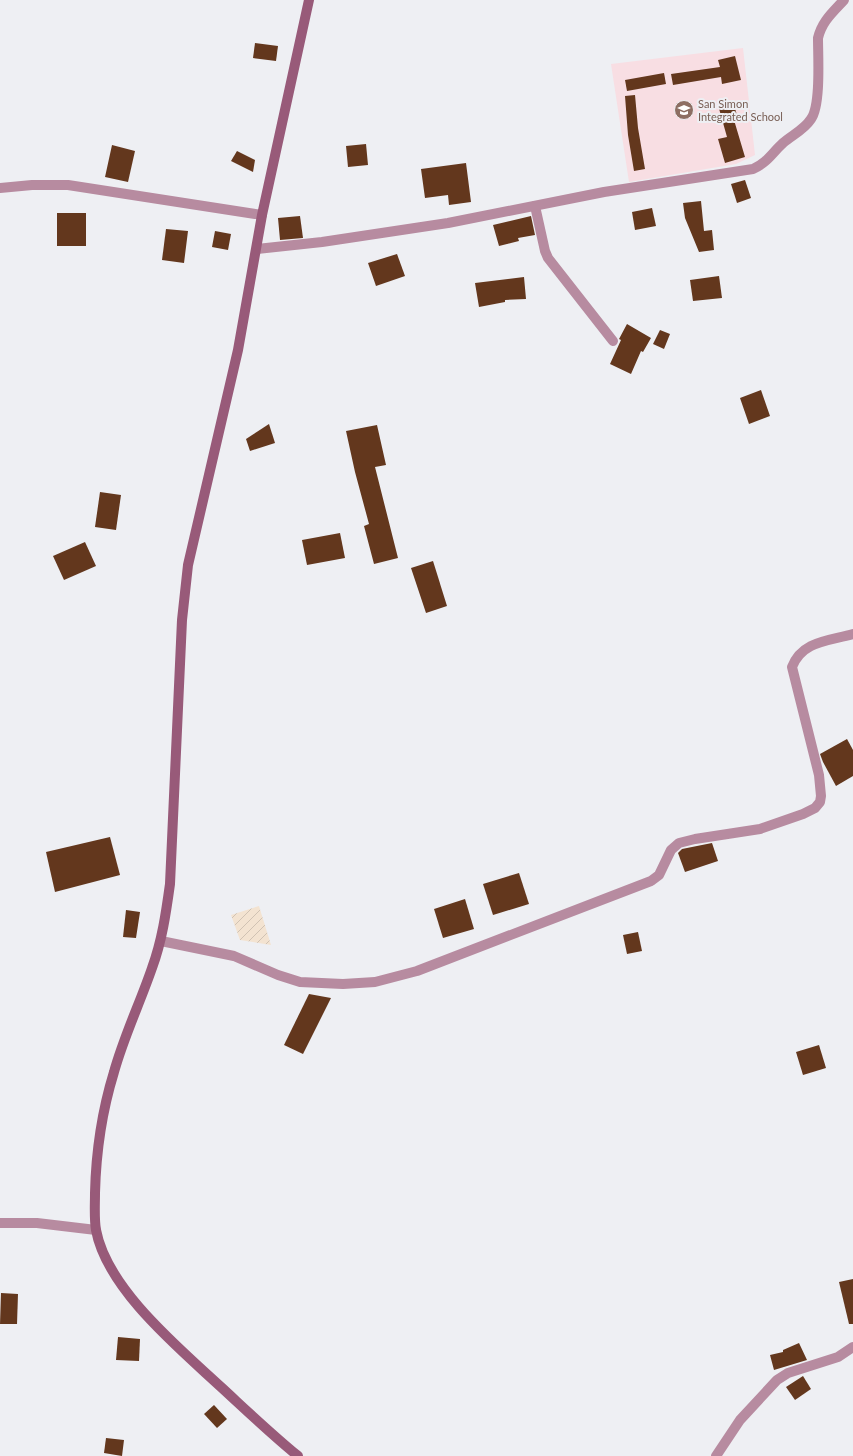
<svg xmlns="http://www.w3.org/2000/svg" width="853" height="1456" viewBox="0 0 853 1456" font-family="Lato,sans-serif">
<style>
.industrial{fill:url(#industrial-furrows)}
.education{fill:#f8dee3}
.building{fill:#63371d}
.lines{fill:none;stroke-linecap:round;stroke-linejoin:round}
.minor{stroke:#b78ba0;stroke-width:10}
.secondary{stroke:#985a79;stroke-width:10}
.labels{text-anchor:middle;stroke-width:4;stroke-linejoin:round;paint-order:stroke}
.education-label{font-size:11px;fill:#785e54;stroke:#eeeff3;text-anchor:start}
</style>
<defs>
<pattern id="industrial-furrows" width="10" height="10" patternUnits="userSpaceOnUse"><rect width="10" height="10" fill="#f3e3d1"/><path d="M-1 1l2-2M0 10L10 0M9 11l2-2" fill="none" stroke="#d0c2b3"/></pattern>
</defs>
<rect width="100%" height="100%" fill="#eeeff3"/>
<path class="industrial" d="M 259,906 L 271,945 L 240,940 L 231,915 Z"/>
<path class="education" d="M 743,48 L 755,155 L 736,164 L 629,182 L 611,64 Z"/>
<g class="building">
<path d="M 255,43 L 278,46 L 276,61 L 253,58 Z"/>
<path d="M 735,56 L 741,80 L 722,84 L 721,77 L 673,85 L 671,74 L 720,67 L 718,60 Z"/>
<path d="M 664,73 L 666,84 L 627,91 L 625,80 Z"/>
<path d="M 635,95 L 638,128 L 645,169 L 634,171 L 628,135 L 625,96 Z"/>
<path d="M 733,101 L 738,119 L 734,120 L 745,157 L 725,163 L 718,139 L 727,137 L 718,105 Z"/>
<path d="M 366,144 L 368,165 L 348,167 L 346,146 Z"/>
<path d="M 112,145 L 135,151 L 128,182 L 105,177 Z"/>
<path d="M 237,151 L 255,160 L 253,172 L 231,161 Z"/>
<path d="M 466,163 L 471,202 L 449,205 L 448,195 L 425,198 L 421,169 Z"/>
<path d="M 745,180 L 751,198 L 737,203 L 731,184 Z"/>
<path d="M 701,201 L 704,231 L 712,230 L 714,250 L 699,252 L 685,218 L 683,203 Z"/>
<path d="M 652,208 L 656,226 L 635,230 L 632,212 Z"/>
<rect x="57" y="213" width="29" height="33"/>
<path d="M 300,216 L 303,238 L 280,240 L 278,218 Z"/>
<path d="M 531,216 L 535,235 L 518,238 L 519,241 L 499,246 L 493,225 Z"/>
<path d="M 166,229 L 188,231 L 184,263 L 162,260 Z"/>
<path d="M 215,231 L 231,234 L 228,250 L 212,247 Z"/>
<path d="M 397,254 L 405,276 L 376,286 L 368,263 Z"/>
<path d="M 719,276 L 722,298 L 693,301 L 690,280 Z"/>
<path d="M 524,277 L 526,299 L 505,300 L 505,302 L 479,307 L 475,283 Z"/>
<path d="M 627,324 L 651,338 L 643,352 L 641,351 L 631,374 L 610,364 L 621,340 L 619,339 Z"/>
<path d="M 660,330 L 670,334 L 664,349 L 653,344 Z"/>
<path d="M 761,390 L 770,416 L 749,424 L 740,398 Z"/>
<path d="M 269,424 L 275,443 L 250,451 L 246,439 Z"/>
<path d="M 377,425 L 386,465 L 375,467 L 398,558 L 374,564 L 364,526 L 369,524 L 355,472 L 346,431 Z"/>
<path d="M 100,492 L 121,495 L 116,530 L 95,527 Z"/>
<path d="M 340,533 L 345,558 L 307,565 L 302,540 Z"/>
<path d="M 85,542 L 96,566 L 64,580 L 53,556 Z"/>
<path d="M 433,561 L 447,606 L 426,613 L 411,568 Z"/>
<path d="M 847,739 L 853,750 L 853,776 L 836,786 L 823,762 L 820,754 Z"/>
<path d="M 110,837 L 120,875 L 55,892 L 46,852 Z"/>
<path d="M 712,843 L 718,861 L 685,872 L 678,853 L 682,849 Z"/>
<path d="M 519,873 L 529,904 L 493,915 L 483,884 Z"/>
<path d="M 465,899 L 474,929 L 443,938 L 434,909 Z"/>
<path d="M 126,910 L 140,912 L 136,938 L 123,937 Z"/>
<path d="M 638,932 L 642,951 L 627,954 L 623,935 Z"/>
<path d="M 309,994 L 331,998 L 303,1054 L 284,1045 Z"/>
<path d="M 819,1045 L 826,1068 L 803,1075 L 796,1052 Z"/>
<path d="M 853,1279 L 853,1324 L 849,1324 L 839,1282 Z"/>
<path d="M 1,1293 L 18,1294 L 17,1324 L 0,1324 Z"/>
<path d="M 118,1337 L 140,1339 L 139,1361 L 116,1360 Z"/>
<path d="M 799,1343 L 807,1360 L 774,1370 L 770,1355 L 783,1352 L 783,1350 Z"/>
<path d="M 803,1376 L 811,1389 L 795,1400 L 786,1387 Z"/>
<path d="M 214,1405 L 227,1419 L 217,1428 L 204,1414 Z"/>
<path d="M 106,1438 L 124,1440 L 122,1456 L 104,1453 Z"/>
</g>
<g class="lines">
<g class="minor">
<path d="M 0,188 L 32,185 L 68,185 L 262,215"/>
<path d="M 535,206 L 545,251 L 548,258 L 613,341"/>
<path d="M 257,249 L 322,242 L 448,223 L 604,192 L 753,169 C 768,162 772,153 783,143 C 792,135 804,130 811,119 C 821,105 818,57 818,38 C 822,21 833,12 844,0"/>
<path d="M 161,941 L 234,956 L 278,975 L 300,982 L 343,984 L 375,982 L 417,971 L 651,881 L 659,875 L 671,850 L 679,843 L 695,839 L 760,829 L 803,814 L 815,808 L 820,802 L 821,796 L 819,775 L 792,667 C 802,641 828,641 853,634"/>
<path d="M 0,1223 L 37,1223 L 96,1230"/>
<path d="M 716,1456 L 740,1420 L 777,1380 L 788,1373 L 838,1357 L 853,1347"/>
</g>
<path class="secondary" d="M 298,1456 C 271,1434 246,1410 221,1387 C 179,1348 107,1289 96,1230 C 94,1218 95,1205 95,1193 C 96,1152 102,1111 114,1072 C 124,1036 140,1003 152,968 C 162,941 166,913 170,884 L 182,620 L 188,565 L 238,350 L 262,215 L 309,0"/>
</g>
<defs>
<g id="school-disc" transform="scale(1)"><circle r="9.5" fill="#8d6e63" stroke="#eeeff3"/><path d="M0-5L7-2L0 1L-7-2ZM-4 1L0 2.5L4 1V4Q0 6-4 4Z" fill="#fff"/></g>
</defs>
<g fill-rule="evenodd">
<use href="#school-disc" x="684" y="110"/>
</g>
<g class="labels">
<g class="education-label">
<text x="698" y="108">San Simon<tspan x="698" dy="13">Integrated School</tspan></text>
</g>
</g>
</svg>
